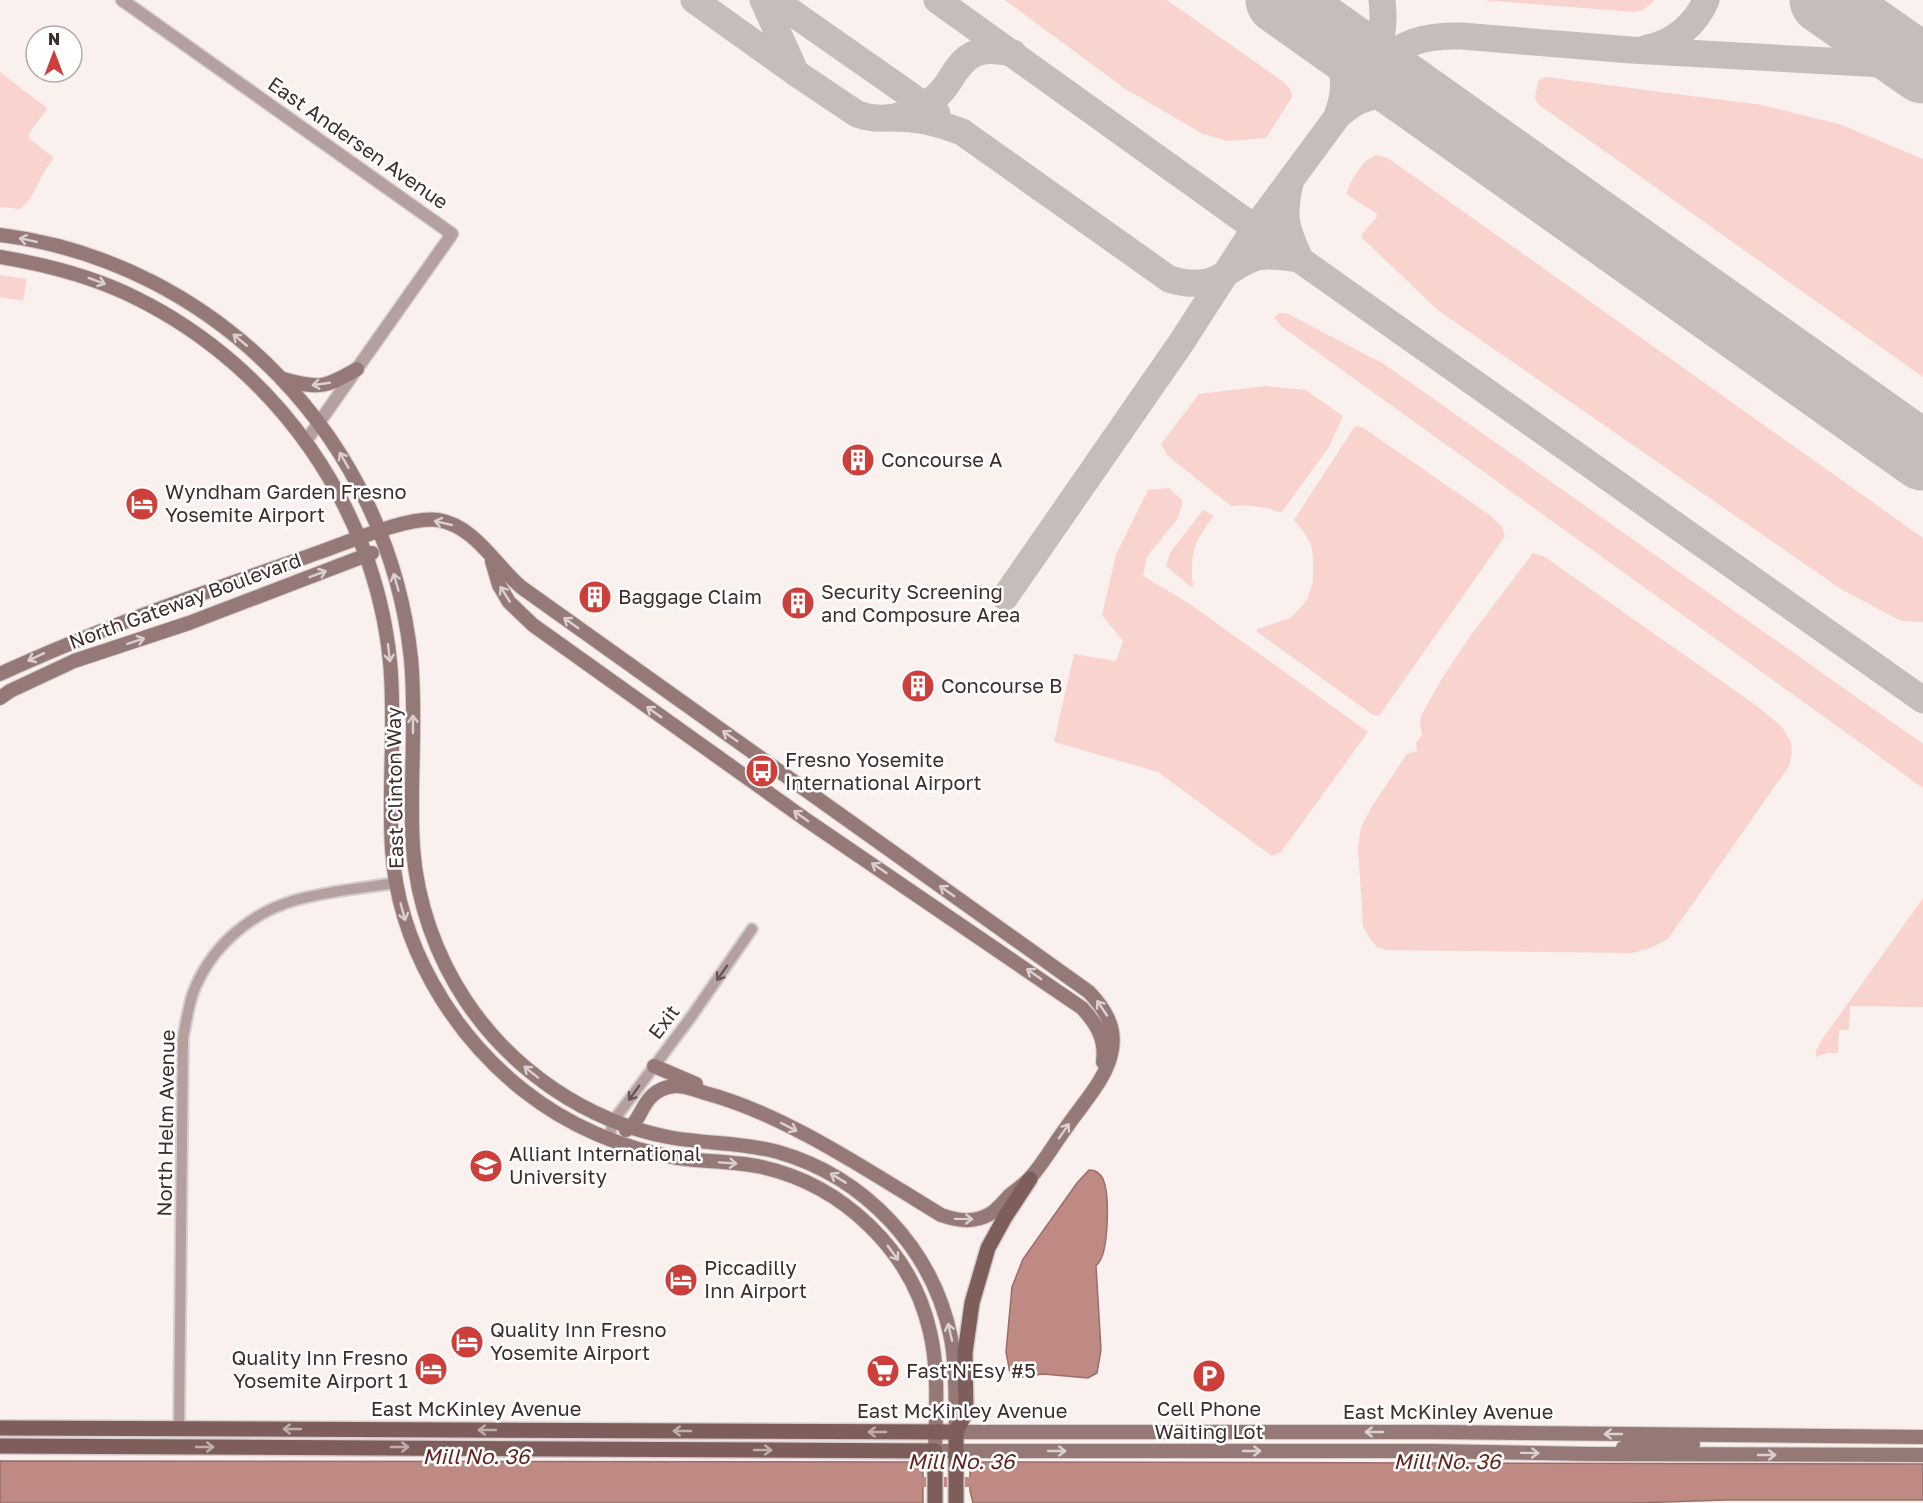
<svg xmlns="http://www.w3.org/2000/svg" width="1923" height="1503" viewBox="0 0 1923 1503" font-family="'Golos Text',sans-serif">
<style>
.green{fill:#f9d3ce}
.water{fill:#bf8a84;stroke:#986e69;stroke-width:1.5}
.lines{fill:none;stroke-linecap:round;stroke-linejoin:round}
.canal{stroke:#bf8a84;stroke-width:10}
.taxiway{stroke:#c6bcba;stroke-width:27}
.runway{stroke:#c6bcba;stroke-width:69}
.minor-casing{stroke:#d8cecc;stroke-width:14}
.tertiary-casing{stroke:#d8cecc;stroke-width:15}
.secondary-casing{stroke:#d8cecc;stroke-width:16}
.primary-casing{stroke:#d8cecc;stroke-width:18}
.minor{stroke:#b4a19f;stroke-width:10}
.tertiary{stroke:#b4a19f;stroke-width:12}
.secondary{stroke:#947976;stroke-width:14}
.primary{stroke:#7d5e5a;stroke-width:15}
.oneway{stroke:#dad0cf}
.oneway2{stroke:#675654}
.oneway3{stroke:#beaeac}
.labels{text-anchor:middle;stroke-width:5;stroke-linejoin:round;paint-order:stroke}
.street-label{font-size:20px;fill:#3e2d2b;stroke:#fff}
.poi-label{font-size:20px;fill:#3e2d2b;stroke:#fff;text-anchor:start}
.water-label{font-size:21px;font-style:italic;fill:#64231f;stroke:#fff}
</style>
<rect width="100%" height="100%" fill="#faf1ef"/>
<g class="green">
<path d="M 1005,0 L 1167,0 L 1285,83 L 1291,91 L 1292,97 L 1266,138 L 1228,141 L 1203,134 L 1124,88 Z"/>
<path d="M 1482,0 L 1655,0 L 1643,10 L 1634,12 Z"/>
<path d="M 0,72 L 47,108 L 46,111 L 29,133 L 29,138 L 53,157 L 52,161 C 39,175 36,197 20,209 L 0,207 Z"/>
<path d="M 1546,77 L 1762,105 L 1839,124 L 1923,159 L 1923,377 L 1538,104 L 1535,98 L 1538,81 Z"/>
<path d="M 1376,155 L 1388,158 L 1923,538 L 1923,622 L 1901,621 L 1841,589 L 1439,311 L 1362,238 L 1362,234 L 1376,218 L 1377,214 L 1346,194 C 1352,179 1361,161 1376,155 Z"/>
<path d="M 0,275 L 27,279 L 23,301 L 0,297 Z"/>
<path d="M 1280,313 L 1288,314 L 1384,364 L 1923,744 L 1923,788 L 1281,326 L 1274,317 Z"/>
<path d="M 1265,386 L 1305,390 L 1343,416 L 1329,447 L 1281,513 L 1268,508 L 1242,505 L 1231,506 L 1168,456 L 1161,444 L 1199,394 Z"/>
<path d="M 1355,426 L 1362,427 L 1491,516 L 1502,527 L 1505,536 L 1379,716 L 1373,715 L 1257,632 L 1257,629 L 1291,618 L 1307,600 L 1313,581 L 1313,558 L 1311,544 L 1304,532 L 1294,520 Z"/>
<path d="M 1169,488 L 1183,501 L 1178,518 L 1147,557 L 1143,576 L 1190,604 L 1368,732 L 1281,852 L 1272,856 L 1158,772 L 1054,742 L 1074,654 L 1116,661 L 1123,641 L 1102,615 L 1116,555 L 1148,490 Z"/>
<path d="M 1203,510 L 1214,516 C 1193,542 1190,554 1193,587 L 1191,587 L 1166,566 L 1170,553 Z"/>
<path d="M 1533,553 L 1545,557 L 1757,706 L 1782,727 L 1791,742 L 1792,752 L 1789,766 L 1668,939 L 1650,948 L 1633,953 L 1387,950 L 1377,947 L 1370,939 L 1363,926 L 1358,847 L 1361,827 L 1371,808 L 1407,754 L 1417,751 L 1416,743 L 1422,735 L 1420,725 L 1421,716 L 1441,680 L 1468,639 Z"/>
<path d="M 1923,898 L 1923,1007 L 1850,1006 L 1849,1030 L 1839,1030 L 1838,1053 L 1826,1053 L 1816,1057 L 1816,1051 L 1821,1041 Z"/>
</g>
<g class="water">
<path d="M 1089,1170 C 1096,1170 1100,1173 1103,1179 C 1110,1194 1108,1244 1101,1259 C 1100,1261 1098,1264 1096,1266 L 1101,1350 L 1097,1373 L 1088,1378 L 1043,1374 L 1022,1377 L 1010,1373 L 1006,1352 L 1012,1287 L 1023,1259 L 1077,1183 Z"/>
<path d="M 0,1461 L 911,1462 L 923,1471 L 923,1503 L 0,1503 Z"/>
<path d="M 979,1462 L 1923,1464 L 1923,1500 L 1726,1500 L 1634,1503 L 973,1503 L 970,1491 L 970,1471 Z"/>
</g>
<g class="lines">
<path class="canal" d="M 909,1482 L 984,1482"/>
<g class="taxiway">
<path d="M 694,0 L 796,73 L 857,114 C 888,125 925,113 945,87 C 953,76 959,62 972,55 C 985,48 999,51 1013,53"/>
<path d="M 763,0 L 796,73"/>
<path d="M 774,0 L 937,114"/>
<path d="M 937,0 L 1255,228 L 1923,700"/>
<path d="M 1300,14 C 1310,23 1324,32 1331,44 C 1345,65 1347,90 1338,113"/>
<path d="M 1647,48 C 1673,44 1696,24 1706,0"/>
<path d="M 1374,67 C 1381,44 1385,24 1382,0"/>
<path d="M 1344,111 C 1361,95 1389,91 1411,98 C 1426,103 1441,116 1455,124"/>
<path d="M 890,118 C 919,118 935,122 962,132 L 1169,279 C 1185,284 1204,286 1220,277 C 1232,270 1243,261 1257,257 C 1271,254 1285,257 1299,259"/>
<path d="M 1290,183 C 1282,218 1286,228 1300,259"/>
<path d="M 1005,597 L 1181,343 L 1255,228 L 1374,67 C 1405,42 1422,35 1461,36 L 1631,50 L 1919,66"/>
</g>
<g class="runway">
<path d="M 1280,0 L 1923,456"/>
<path d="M 1824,0 L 1923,69"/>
</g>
<g class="minor-casing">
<g id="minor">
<path d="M 609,1138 L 614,1120 L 691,1017 L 752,929"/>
<path d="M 179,1429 L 183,1038 C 186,1023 188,1008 193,993 C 210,948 249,913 296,900 C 328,891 363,888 396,883"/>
</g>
</g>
<g class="tertiary-casing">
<path id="tertiary" d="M 122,0 L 452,234 L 306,441"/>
</g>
<g class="secondary-casing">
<g id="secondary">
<path d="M 0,235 C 217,262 389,442 411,659 C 417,722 409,785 413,848 C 417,902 436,956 466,1001 C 512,1070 586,1121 668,1137 C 704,1144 742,1142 778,1152 C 865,1177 933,1249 951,1338 C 957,1368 955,1401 956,1432 L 1432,1432 L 1923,1437"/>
<path d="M 0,257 C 48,265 95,277 138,299 C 276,368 375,507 390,662 C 396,724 388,787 392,849 C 398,943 450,1032 523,1090 C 567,1125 622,1149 678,1158 C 706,1162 734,1161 762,1167 C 843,1185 912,1251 930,1332 C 939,1370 936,1412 935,1451 L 1432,1451 L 1591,1454 L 1923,1455"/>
<path d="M 283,379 C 319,389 325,388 357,369"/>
<path d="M 492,561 L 499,585 L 509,602 L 533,625 L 805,819 L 1082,1008 C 1097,1024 1106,1039 1103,1062"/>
<path d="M 0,674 C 104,626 212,590 320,552 C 349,542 408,516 438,520 C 475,526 495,565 521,587 L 1089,992 C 1104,1008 1116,1026 1112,1049 C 1108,1078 1082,1104 1066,1128 C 1054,1144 1044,1162 1031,1177 C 1025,1184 1017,1189 1010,1195 C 1004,1201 998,1209 990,1214 C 974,1223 958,1221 941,1215 C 870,1172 785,1114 705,1093 C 692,1089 680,1083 665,1088 C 641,1096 642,1122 626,1130"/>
<path d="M 0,698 L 10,691 L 74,661 L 189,623 L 372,553"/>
<path d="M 654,1066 L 696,1084"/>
<path d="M 1623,1448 L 1644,1444 L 1693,1444"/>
</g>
</g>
<g class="primary-casing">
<g id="primary">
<path d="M 0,1428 L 956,1432"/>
<path d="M 0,1446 L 935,1451 L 935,1503"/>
<path d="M 956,1503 L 956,1432 L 966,1412 L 965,1353 L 972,1303 L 988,1248 L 1005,1217 L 1030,1179"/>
</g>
</g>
<use href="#minor" class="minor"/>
<use href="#tertiary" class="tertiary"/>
<use href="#secondary" class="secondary"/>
<use href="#primary" class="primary"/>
</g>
<defs><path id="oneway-shaft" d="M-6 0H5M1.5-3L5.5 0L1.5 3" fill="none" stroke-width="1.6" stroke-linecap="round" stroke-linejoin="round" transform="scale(1.5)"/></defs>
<g class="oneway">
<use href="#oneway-shaft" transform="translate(28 240) rotate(-168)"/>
<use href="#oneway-shaft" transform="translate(97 281) rotate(21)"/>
<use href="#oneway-shaft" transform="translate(240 340) rotate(-140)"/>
<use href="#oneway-shaft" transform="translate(321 384) rotate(172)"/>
<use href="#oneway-shaft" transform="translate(344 460) rotate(-120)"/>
<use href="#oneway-shaft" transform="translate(443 523) rotate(-167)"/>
<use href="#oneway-shaft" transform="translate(318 574) rotate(-21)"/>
<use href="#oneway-shaft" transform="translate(396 582) rotate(-106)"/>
<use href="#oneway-shaft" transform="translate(505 594) rotate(-122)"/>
<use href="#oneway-shaft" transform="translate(571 623) rotate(-144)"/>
<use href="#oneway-shaft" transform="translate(136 641) rotate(-18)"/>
<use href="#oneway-shaft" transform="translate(389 653) rotate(83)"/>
<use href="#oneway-shaft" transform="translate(36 657) rotate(155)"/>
<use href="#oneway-shaft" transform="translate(654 712) rotate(-145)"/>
<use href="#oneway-shaft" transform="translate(413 724) rotate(-90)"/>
<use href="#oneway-shaft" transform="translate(730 736) rotate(-145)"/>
<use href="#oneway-shaft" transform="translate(801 816) rotate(-145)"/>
<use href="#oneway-shaft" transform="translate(879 868) rotate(-146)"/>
<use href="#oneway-shaft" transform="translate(947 891) rotate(-145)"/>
<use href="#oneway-shaft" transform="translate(403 912) rotate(74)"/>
<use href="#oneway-shaft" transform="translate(1034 974) rotate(-145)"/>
<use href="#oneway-shaft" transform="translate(1102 1008) rotate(-124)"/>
<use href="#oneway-shaft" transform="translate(531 1072) rotate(-141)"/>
<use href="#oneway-shaft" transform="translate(789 1127) rotate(27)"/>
<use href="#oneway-shaft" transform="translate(1064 1131) rotate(-55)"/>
<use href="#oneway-shaft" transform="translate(728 1163) rotate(4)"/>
<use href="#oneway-shaft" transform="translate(838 1178) rotate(-149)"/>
<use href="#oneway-shaft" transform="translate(964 1219) rotate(1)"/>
<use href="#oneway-shaft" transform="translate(893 1253) rotate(54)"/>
<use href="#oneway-shaft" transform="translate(950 1332) rotate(-103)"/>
<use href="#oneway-shaft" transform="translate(1374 1432) rotate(180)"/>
<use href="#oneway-shaft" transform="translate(1613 1434) rotate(-180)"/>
<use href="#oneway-shaft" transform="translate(1057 1451)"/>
<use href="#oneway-shaft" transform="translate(1252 1451)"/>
<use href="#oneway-shaft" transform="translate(1530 1453) rotate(1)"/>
<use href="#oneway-shaft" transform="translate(1767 1455)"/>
</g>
<g class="oneway2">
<use href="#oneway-shaft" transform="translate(722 973) rotate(125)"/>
<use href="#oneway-shaft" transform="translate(634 1093) rotate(126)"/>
</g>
<g class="oneway3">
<use href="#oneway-shaft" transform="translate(292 1429) rotate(180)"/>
<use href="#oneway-shaft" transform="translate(487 1430) rotate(-180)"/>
<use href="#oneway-shaft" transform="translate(682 1431) rotate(-180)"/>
<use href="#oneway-shaft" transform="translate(877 1432) rotate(-180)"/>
<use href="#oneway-shaft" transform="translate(205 1447)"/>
<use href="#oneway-shaft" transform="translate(400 1447)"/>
<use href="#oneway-shaft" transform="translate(763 1450)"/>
</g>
<defs>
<g id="building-disc" transform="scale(1.725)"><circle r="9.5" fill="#cd3f3a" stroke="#fff"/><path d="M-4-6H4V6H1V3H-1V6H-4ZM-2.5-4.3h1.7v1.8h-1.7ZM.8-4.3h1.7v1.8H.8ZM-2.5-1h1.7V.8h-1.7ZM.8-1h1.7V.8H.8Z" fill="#fff"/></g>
<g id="hotel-disc" transform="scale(1.725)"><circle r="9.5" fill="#cd3f3a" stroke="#fff"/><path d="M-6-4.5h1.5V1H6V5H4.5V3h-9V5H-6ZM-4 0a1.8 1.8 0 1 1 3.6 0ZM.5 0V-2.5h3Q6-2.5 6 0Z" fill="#fff"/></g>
<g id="bus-disc" transform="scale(1.725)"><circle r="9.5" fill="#cd3f3a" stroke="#fff"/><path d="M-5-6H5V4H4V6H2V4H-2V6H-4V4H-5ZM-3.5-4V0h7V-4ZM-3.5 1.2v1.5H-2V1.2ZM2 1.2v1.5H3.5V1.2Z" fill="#fff"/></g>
<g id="school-disc" transform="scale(1.725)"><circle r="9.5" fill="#cd3f3a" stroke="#fff"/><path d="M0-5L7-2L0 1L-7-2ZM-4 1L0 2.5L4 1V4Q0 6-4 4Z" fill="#fff"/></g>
<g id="supermarket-disc" transform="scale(1.725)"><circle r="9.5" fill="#cd3f3a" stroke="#fff"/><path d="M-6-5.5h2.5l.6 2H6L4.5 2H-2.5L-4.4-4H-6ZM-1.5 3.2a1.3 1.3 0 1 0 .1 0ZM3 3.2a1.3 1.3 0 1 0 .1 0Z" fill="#fff"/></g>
<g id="parking-disc" transform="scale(1.725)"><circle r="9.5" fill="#cd3f3a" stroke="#fff"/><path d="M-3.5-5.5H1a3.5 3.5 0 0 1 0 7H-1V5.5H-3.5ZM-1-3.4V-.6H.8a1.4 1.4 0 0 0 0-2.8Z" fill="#fff"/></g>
</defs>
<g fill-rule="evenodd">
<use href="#building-disc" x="858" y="460"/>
<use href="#hotel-disc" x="142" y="504"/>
<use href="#building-disc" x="595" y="597"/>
<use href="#building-disc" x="798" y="603"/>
<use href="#building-disc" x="918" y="686"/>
<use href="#bus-disc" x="762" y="771"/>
<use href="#school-disc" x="486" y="1166"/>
<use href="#hotel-disc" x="681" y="1280"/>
<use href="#hotel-disc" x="467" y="1342"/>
<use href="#hotel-disc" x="431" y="1369"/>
<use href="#supermarket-disc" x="883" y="1371"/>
<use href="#parking-disc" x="1209" y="1376"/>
</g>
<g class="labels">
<g class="street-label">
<text transform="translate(358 143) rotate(35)" y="7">East Andersen Avenue</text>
<text transform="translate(185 601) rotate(-20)" y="7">North Gateway Boulevard</text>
<text transform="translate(395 788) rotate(-91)" y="7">East Clinton Way</text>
<text transform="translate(664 1022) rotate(-53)" y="7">Exit</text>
<text transform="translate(166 1123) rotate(-89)" y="7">North Helm Avenue</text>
<text x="476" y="1416">East McKinley Avenue</text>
<text x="962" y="1418">East McKinley Avenue</text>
<text x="1448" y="1419">East McKinley Avenue</text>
</g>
<g class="poi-label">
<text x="881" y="467">Concourse A</text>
<text x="165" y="499">Wyndham Garden Fresno<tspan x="165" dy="23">Yosemite Airport</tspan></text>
<text x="821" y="599">Security Screening<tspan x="821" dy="23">and Composure Area</tspan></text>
<text x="618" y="604">Baggage Claim</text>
<text x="941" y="693">Concourse B</text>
<text x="785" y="767">Fresno Yosemite<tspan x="785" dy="23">International Airport</tspan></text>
<text x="509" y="1161">Alliant International<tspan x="509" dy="23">University</tspan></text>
<text x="704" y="1275">Piccadilly<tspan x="704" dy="23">Inn Airport</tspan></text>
<text x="490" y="1337">Quality Inn Fresno<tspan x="490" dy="23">Yosemite Airport</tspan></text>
<text x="408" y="1365" text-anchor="end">Quality Inn Fresno<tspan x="408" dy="23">Yosemite Airport 1</tspan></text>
<text x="906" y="1378">Fast'N'Esy #5</text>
<text x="1209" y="1416" text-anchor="middle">Cell Phone<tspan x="1209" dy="23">Waiting Lot</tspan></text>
</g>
<g class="water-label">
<text x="476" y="1464">Mill No. 36</text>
<text x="961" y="1469">Mill No. 36</text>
<text x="1447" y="1469">Mill No. 36</text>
</g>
</g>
<g transform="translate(54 54)"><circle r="28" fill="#ffffff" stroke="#b2abaa" stroke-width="1.5"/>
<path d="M0-4.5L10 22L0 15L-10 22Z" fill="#cd3f3a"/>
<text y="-9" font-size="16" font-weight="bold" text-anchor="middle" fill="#3e2d2b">N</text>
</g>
</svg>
